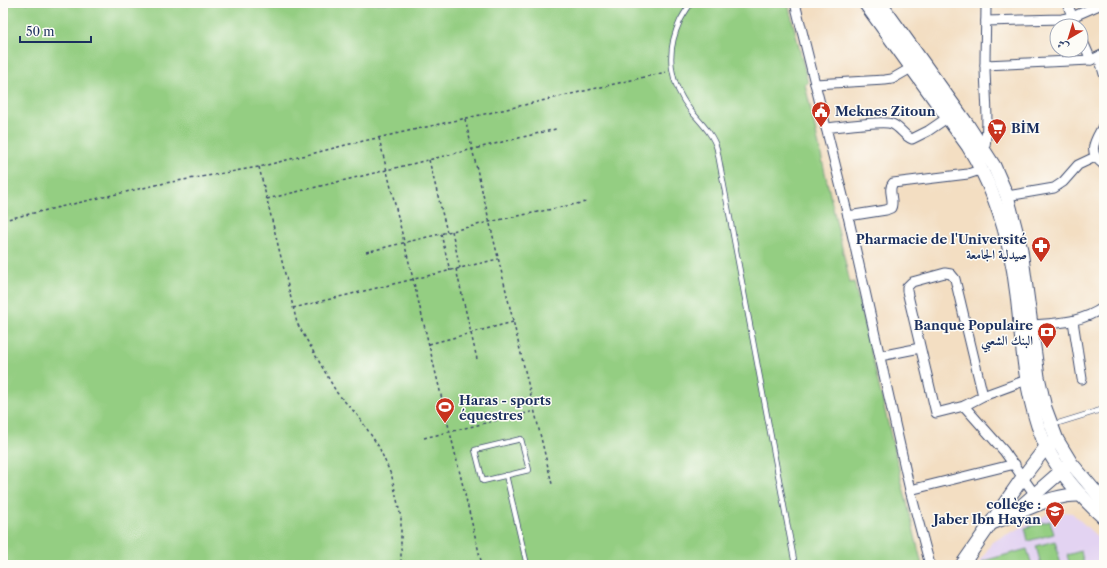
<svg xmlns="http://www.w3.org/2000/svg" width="1107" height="568" viewBox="0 0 1107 568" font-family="'Libre Caslon Text',Amiri,serif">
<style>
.built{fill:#e3d3f2}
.green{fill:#94ce82;stroke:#587e70}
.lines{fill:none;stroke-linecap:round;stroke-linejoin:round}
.service-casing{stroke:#3b496d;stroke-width:6}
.minor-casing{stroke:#3b496d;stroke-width:11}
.secondary-casing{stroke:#3b496d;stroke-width:15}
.path{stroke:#3b496d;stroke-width:1.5;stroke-dasharray:3 3;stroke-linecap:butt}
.service{stroke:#fff;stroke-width:4.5}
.minor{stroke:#fff;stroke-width:9}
.secondary{stroke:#fff;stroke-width:13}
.labels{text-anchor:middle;stroke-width:3;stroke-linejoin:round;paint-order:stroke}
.poi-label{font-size:13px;font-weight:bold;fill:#1b2f5e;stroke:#fdfcf7;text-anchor:start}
</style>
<rect width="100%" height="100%" fill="#fdfcf7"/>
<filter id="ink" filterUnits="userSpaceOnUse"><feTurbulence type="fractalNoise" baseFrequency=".025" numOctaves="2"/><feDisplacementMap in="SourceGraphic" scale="8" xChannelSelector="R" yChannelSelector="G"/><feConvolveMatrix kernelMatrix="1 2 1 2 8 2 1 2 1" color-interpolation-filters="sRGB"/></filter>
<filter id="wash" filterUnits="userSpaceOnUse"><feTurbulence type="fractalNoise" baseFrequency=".012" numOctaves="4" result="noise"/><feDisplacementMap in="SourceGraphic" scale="16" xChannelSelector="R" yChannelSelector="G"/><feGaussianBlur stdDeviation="0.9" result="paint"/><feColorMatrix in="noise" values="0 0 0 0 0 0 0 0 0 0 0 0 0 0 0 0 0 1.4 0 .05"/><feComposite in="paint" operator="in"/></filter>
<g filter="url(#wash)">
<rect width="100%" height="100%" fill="#f3dec2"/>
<path class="built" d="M 1054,511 L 1072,513 L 1104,543 L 1104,565 L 978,565 L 992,542 Z"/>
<g class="green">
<path d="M 3,3 L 788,3 L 808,83 L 805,84 L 850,283 L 854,282 L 922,565 L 3,565 Z"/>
<path d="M 1050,521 L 1054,534 L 1028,541 L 1025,528 Z"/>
<path d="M 1055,541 L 1061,565 L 1041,565 L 1036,546 Z"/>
<path d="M 1027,549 L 1032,565 L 984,565 L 983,561 Z"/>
<path d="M 1081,551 L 1084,565 L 1070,565 L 1067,555 Z"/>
</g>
</g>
<g filter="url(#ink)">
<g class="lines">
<g class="service-casing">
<g id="service">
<path d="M 691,3 C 687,9 683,15 680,21 C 665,53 670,84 691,111 C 701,123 713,134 717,149 L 795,565"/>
<path d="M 1052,425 L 1104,409"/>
<path d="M 521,439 L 529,470 L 483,481 L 475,450 Z"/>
<path d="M 506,475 L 527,565"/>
</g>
</g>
<g class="minor-casing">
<g id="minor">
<path d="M 795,3 L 848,216 L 910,490 L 930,565"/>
<path d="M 1067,3 L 1076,26"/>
<path d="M 986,21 L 1062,19 L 1072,17 L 1104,3"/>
<path d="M 1081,37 L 1091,60"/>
<path d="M 1099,57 L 1104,74"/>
<path d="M 985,65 L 1091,60 L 1104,54"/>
<path d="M 815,84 L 885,80 L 892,79 L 911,68"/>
<path d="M 1104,124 C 1096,140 1085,151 1104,165"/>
<path d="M 826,128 C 839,127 883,120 892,124 C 900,127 904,136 912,139 L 928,131 L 947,118"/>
<path d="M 1007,196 L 1054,188 L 1063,182 L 1078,165 L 1095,157"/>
<path d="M 848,216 L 886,210 L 891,208 C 895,200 887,190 893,183 L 968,174 L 977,171 C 993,138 985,100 985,65 C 985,44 986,24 986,3"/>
<path d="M 1073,321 L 1082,379"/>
<path d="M 1031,325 C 1058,323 1081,323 1104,307"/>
<path d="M 880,356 L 920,348"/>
<path d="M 983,396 L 955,279 L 951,274 L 945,273 L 912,282 L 907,287 L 907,291 L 936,413 L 964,406 L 983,396 L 1032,378"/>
<path d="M 964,406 L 1004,451 L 1038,499"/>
<path d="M 910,490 L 1015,464"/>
</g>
</g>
<g class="secondary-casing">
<g id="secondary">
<path d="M 865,3 L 968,146 C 996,191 1011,242 1017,295 C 1022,339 1024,383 1038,426 C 1041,433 1043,441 1047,448 C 1061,475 1082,498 1104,518"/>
<path d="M 880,3 L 967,124 L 994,166 L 1007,196 L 1021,250 L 1038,377 L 1045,408 L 1057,440 L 1071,463 L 1104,502"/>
<path d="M 1021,511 C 1041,503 1060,494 1081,495"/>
<path d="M 992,523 L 1010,516 L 1066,467"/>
<path d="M 962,565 L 1023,477 L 1046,447 L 1052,443"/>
</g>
</g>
<g class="path">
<path d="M 465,119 L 552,484"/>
<path d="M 379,138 L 482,565"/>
<path d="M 429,160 L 447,232"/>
<path d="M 259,167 L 297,323 L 337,393 L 359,417 L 379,447 L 392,477 L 401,518 L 401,565"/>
<path d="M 267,199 L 556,129"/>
<path d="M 3,220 L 165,183 L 259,167 L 350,144 L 498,111 L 666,72"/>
<path d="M 452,231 L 460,268"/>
<path d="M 441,234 L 450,271"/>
<path d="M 366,252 L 489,222 L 586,202"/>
<path d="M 456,269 L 477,359"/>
<path d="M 293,308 L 498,259"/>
<path d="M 429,344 L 513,322"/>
<path d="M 424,438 L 535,411"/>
</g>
<use href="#service" class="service"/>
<use href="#minor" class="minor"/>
<use href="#secondary" class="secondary"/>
</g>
</g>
<defs>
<g id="civic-pin" transform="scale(1)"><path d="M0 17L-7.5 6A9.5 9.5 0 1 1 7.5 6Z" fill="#c8321e" stroke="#fdfcf7"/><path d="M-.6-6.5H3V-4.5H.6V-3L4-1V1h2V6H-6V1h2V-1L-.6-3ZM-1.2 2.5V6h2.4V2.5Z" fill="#fff"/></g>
<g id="supermarket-pin" transform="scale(1)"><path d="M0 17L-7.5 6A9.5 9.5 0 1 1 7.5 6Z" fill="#c8321e" stroke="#fdfcf7"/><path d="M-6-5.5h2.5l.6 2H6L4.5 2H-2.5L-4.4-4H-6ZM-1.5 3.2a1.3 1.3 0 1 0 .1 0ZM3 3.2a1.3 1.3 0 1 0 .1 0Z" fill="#fff"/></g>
<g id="pharmacy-pin" transform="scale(1)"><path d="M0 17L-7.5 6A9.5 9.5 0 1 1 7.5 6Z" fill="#c8321e" stroke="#fdfcf7"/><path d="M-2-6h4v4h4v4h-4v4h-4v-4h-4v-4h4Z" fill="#fff"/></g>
<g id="bank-pin" transform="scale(1)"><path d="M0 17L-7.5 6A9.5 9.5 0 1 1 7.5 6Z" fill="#c8321e" stroke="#fdfcf7"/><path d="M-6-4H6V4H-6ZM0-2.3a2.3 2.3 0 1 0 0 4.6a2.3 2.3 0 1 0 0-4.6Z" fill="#fff"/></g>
<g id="stadium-pin" transform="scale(1)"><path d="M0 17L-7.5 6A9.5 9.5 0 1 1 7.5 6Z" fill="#c8321e" stroke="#fdfcf7"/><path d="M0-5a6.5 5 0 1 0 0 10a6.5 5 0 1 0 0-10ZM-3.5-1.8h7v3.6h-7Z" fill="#fff"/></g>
<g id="university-pin" transform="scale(1)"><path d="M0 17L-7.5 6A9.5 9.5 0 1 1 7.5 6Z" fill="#c8321e" stroke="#fdfcf7"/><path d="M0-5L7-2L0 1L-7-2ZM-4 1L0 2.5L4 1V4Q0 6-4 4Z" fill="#fff"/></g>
</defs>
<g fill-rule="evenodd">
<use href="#civic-pin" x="821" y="111"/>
<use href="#supermarket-pin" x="997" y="128"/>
<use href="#pharmacy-pin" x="1041" y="246"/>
<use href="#bank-pin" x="1047" y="332"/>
<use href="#stadium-pin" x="445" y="407"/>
<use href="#university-pin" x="1055" y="511"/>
</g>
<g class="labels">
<g class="poi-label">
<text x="835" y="116">Meknes Zitoun</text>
<text x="1011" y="133">BİM</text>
<text x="1027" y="244" text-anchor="end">Pharmacie de l'Université<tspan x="1027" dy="15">صيدلية الجامعة</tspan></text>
<text x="1033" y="330" text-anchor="end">Banque Populaire<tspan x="1033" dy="15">البنك الشعبي</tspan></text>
<text x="459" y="405">Haras - sports<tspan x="459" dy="15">équestres</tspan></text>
<text x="1041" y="509" text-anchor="end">collège :<tspan x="1041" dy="15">Jaber Ibn Hayan</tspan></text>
</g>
</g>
<rect width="1107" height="568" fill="none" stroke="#fdfcf7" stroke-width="16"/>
<g transform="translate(1069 38) rotate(218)"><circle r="19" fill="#fdfcf7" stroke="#a3aaba"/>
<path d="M0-3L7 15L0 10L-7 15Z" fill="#c8321e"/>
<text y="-6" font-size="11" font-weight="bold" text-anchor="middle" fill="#1b2f5e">ش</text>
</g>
<path d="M20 36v6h71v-6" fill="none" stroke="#1b2f5e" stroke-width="2"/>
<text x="26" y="36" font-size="12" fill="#1b2f5e" stroke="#fdfcf7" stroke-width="3" paint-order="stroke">50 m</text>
</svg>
